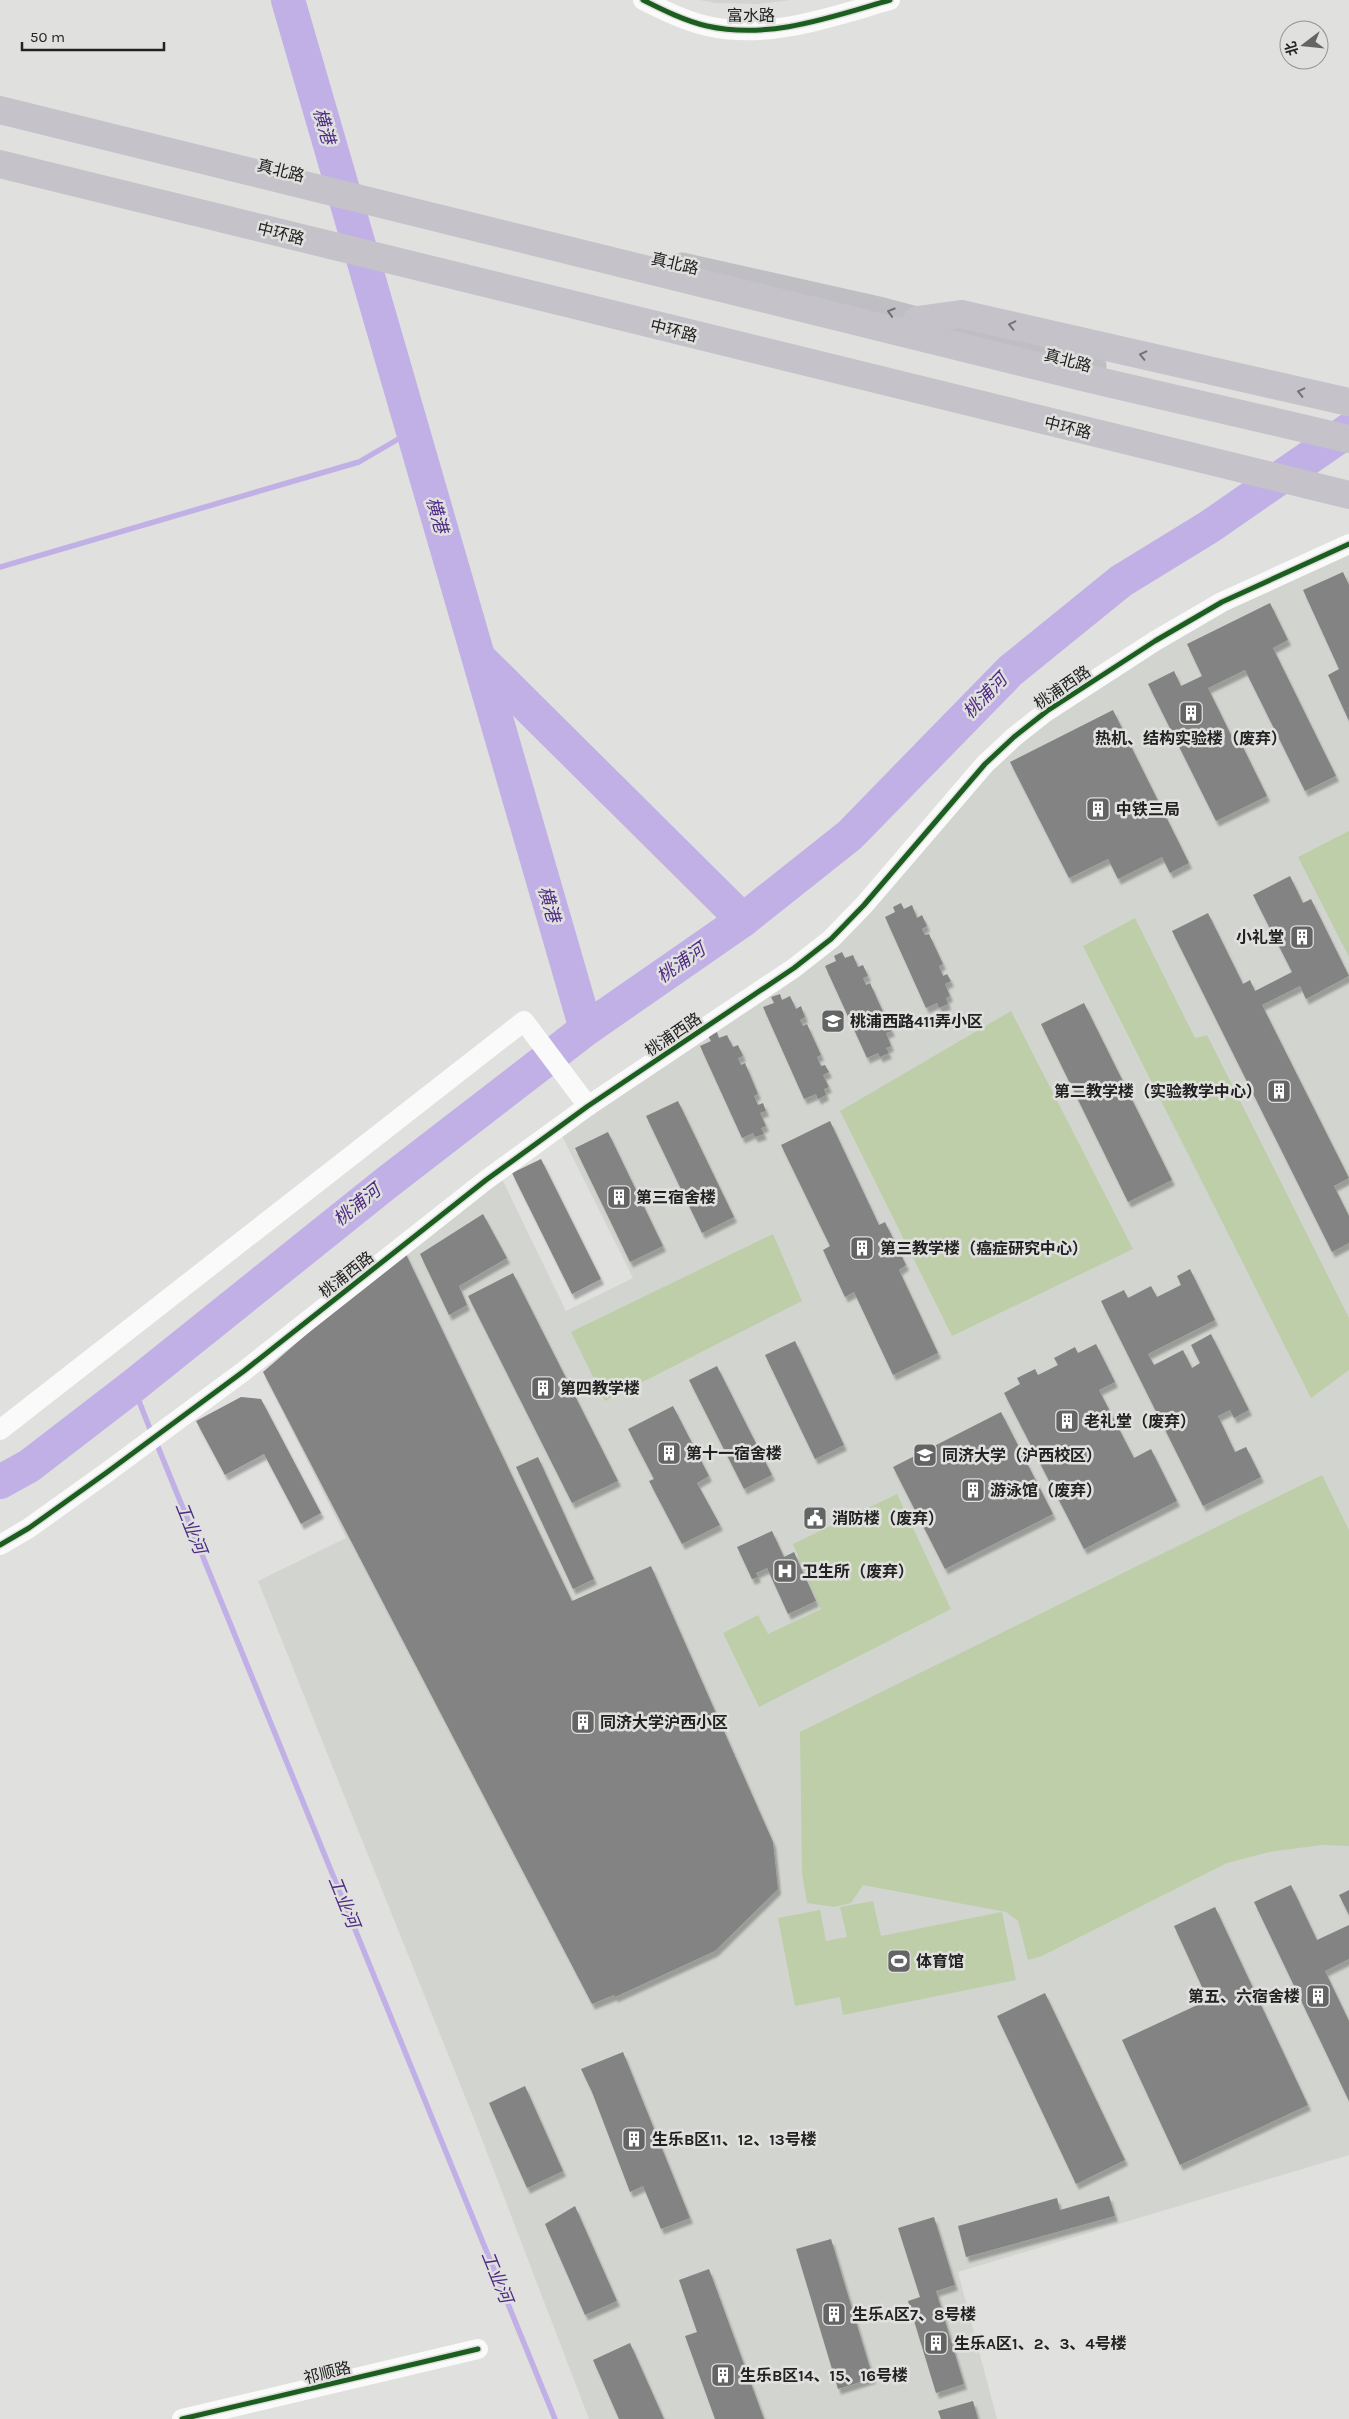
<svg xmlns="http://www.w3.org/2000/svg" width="1349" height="2419" viewBox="0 0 1349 2419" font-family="Karla,'Noto Sans SC',sans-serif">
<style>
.built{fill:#d2d5cf}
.green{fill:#bdcea9}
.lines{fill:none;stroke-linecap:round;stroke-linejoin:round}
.stream{stroke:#c1b0e6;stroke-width:5.5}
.river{stroke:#c1b0e6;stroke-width:34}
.building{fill:#838383;filter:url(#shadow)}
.minor{stroke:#fafafa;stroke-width:20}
.major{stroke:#bfbfc3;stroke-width:25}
.highway{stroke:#c5c2ca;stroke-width:28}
.cycleway-casing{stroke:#e0e1de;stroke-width:8}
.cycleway{stroke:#1b5e20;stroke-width:5}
.oneway{stroke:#707072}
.oneway2{stroke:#737276}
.labels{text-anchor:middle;stroke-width:5;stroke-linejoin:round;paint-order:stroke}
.street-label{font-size:16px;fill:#212221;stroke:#e0e1de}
.poi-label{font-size:16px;font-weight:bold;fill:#212221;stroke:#e0e1de;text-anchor:start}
.water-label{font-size:18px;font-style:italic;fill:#4f2b84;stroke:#e0e1de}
</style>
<defs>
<filter id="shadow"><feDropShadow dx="3" dy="5.5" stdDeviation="1" flood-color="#0004"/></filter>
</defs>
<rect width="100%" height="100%" fill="#e0e0df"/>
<g class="built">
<path d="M 700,0 L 791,0 L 757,4 L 715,3 Z"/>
<path d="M 1349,554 L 1349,2155 L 958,2272 L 997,2419 L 589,2419 L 476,2124 L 258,1581 L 346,1538 L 263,1372 L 592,2004 L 715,1951 L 773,1842 L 651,1566 L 572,1601 L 404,1250 L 500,1175 L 566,1311 L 633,1278 L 561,1134 L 801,973 L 1031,727 L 1232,603 Z"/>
</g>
<g class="green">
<path d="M 1349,831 L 1349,957 L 1298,857 Z"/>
<path d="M 1135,918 L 1195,1038 L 1207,1035 L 1349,1318 L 1349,1370 L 1311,1398 L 1083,946 Z"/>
<path d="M 1011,1011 L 1133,1249 L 952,1336 L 840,1111 Z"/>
<path d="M 773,1234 L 802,1301 L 605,1401 L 571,1332 Z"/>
<path d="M 1322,1475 L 1349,1530 L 1349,1846 L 1322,1845 L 1269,1852 L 1227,1863 L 1042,1956 L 1028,1960 L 1018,1921 L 1006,1912 L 863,1885 L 851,1903 L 834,1907 L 807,1903 L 802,1873 L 800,1732 Z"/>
<path d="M 897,1494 L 951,1609 L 759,1707 L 723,1633 L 758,1615 L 768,1634 L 821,1609 L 793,1544 Z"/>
<path d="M 873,1901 L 881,1936 L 1002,1912 L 1016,1980 L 843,2015 L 840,1997 L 795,2006 L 778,1918 L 820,1910 L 826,1941 L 847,1937 L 840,1907 Z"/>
</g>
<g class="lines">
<g class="stream">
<path d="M 0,567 L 359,462 L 412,431"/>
<path d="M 133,1386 L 152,1434"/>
<path d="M 156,1442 L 555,2419"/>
</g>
<g class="river">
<path d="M 288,0 L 586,1029"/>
<path d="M 480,659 L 743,920"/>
<path d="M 0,1482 L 29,1466 L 133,1386 L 385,1184 L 586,1029 L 743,920 L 850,835 L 1010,671 L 1121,581 L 1209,527 L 1349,430"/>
</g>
</g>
<g class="building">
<path d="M 1343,572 L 1349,585 L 1349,721 L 1328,675 L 1339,669 L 1303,590 Z"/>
<path d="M 1270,603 L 1288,640 L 1273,648 L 1336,776 L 1305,791 L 1245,670 L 1208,688 L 1233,739 L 1238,737 L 1267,796 L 1216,821 L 1148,684 L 1174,671 L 1181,686 L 1202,676 L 1187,644 Z"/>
<path d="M 1113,710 L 1189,863 L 1170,873 L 1162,857 L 1118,879 L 1108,859 L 1069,878 L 1010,762 Z"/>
<path d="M 1290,876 L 1303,903 L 1311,899 L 1349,976 L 1306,999 L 1300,986 L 1262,1005 L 1349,1178 L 1334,1186 L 1349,1216 L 1349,1243 L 1332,1252 L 1172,931 L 1208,913 L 1243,984 L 1250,980 L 1255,991 L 1292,972 L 1253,895 Z"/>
<path d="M 901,903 L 904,909 L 912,905 L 917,918 L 922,915 L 927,926 L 922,929 L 925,935 L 929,934 L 943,964 L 939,966 L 943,976 L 947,974 L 951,981 L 945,984 L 950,996 L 946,998 L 948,1004 L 939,1008 L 937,1003 L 926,1008 L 885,917 L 895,912 L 893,907 Z"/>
<path d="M 842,952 L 845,958 L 853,955 L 858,967 L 863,965 L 868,976 L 863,978 L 866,985 L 870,983 L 884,1014 L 879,1016 L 884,1025 L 888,1023 L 892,1031 L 886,1033 L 891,1046 L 886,1048 L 889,1053 L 880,1057 L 878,1053 L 867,1058 L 825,966 L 836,961 L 834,956 Z"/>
<path d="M 780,994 L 782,1000 L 790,996 L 796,1009 L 801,1006 L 805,1017 L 800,1020 L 803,1026 L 807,1024 L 821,1055 L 817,1057 L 821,1066 L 825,1065 L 829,1072 L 823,1075 L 829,1087 L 824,1089 L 826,1095 L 818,1099 L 816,1094 L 804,1099 L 763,1007 L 774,1003 L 771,997 Z"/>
<path d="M 1084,1003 L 1172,1180 L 1128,1202 L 1041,1024 Z"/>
<path d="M 717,1032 L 719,1038 L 727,1035 L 733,1047 L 738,1045 L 743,1056 L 738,1058 L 741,1065 L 745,1063 L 758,1094 L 754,1096 L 758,1105 L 763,1103 L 766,1111 L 760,1113 L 766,1126 L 761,1128 L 764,1134 L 755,1137 L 753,1133 L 742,1138 L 700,1046 L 711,1041 L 708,1036 Z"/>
<path d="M 678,1101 L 734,1217 L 702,1233 L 646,1116 Z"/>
<path d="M 830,1121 L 879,1225 L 885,1222 L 906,1265 L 899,1270 L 938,1353 L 893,1375 L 854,1292 L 845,1297 L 823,1250 L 830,1246 L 781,1145 Z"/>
<path d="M 608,1132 L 663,1246 L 630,1262 L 575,1148 Z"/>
<path d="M 541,1159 L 601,1279 L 572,1294 L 512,1173 Z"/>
<path d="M 483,1214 L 507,1258 L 459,1286 L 467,1305 L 449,1315 L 420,1254 Z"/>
<path d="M 404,1250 L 572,1601 L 651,1566 L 773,1842 L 778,1889 L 715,1951 L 615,1997 L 614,1995 L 592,2004 L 263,1372 Z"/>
<path d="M 1190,1269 L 1215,1320 L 1148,1354 L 1154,1365 L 1183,1350 L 1192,1368 L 1200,1363 L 1191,1345 L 1211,1334 L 1249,1410 L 1234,1418 L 1230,1410 L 1218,1416 L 1235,1452 L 1246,1447 L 1261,1477 L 1203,1506 L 1101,1301 L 1124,1290 L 1128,1298 L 1151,1286 L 1157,1297 L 1181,1285 L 1177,1276 Z"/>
<path d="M 513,1273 L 618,1481 L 572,1503 L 468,1296 Z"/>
<path d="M 795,1341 L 844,1445 L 815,1459 L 765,1355 Z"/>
<path d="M 1096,1344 L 1115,1382 L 1099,1390 L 1134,1458 L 1151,1449 L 1177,1501 L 1084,1549 L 1004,1393 L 1020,1384 L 1017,1378 L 1035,1369 L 1038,1375 L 1058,1365 L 1054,1358 L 1075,1347 L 1078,1353 Z"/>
<path d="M 717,1366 L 772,1475 L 744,1489 L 689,1380 Z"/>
<path d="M 241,1397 L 261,1399 L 321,1513 L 301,1524 L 264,1454 L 225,1475 L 196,1421 Z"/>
<path d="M 673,1406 L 709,1476 L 697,1483 L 720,1525 L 682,1544 L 649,1481 L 654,1479 L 628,1429 Z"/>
<path d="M 1001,1412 L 1053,1514 L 945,1569 L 893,1467 Z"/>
<path d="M 538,1457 L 594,1579 L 573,1589 L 516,1467 Z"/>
<path d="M 772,1531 L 784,1557 L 794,1552 L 816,1601 L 788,1614 L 767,1568 L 756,1573 L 758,1577 L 752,1579 L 737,1547 Z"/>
<path d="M 1291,1885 L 1317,1940 L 1349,1925 L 1349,1959 L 1325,1971 L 1349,2021 L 1349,2101 L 1254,1902 Z"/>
<path d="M 1349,1890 L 1349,1915 L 1339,1895 Z"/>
<path d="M 1215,1907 L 1308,2105 L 1180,2165 L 1122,2040 L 1208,2000 L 1174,1926 Z"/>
<path d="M 1045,1993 L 1125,2160 L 1076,2184 L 997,2016 Z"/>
<path d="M 623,2052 L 690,2218 L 661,2229 L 643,2186 L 630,2192 L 592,2092 L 581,2069 Z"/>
<path d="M 525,2086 L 563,2171 L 527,2188 L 489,2103 Z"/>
<path d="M 1109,2196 L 1115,2216 L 966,2257 L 958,2226 L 1057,2198 L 1060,2210 Z"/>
<path d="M 575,2206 L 617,2301 L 585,2315 L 545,2224 Z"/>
<path d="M 934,2217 L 955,2285 L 936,2291 L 964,2384 L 936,2393 L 908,2301 L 920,2297 L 898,2228 Z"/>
<path d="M 831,2239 L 873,2378 L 838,2389 L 796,2249 Z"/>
<path d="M 709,2269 L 764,2419 L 715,2419 L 685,2336 L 697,2332 L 679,2280 Z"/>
<path d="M 630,2343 L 664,2419 L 619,2419 L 593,2360 Z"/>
<path d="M 973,2401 L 978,2419 L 941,2419 L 938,2411 Z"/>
</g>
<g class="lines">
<g class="minor">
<path d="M 643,0 C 663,10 685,21 707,26 C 769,40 831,17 890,0"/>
<path d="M 0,1430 L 524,1021 L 588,1106"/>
<path d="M 0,1545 L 29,1528 L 106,1473 L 244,1371 L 486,1180 L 588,1106 L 794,968 L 831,939 L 864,905 L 985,764 L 1014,737 L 1047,711 L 1155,641 L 1222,602 L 1349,544"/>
<path d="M 182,2419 L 478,2349"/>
</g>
<path class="major" d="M 682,265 L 883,310 L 1094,366"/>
<g class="highway">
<path d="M 0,110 L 1090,379 L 1349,439"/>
<path d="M 0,164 L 1349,495"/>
<path d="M 917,320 L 961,314 L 1349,402"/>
</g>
<g class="cycleway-casing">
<g id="cycleway">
<path d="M 643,0 C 663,10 685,21 707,26 C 769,40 831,17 890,0"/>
<path d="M 0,1545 L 29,1528 L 106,1473 L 244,1371 L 486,1180 L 588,1106 L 794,968 L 831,939 L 864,905 L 985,764 L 1014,737 L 1047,711 L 1155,641 L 1222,602 L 1349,544"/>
<path d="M 182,2419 L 478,2349"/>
</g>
</g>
<use href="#cycleway" class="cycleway"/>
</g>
<defs><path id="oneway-chevron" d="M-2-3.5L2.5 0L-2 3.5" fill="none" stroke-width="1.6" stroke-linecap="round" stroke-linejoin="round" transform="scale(1.25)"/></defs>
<use class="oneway" href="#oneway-chevron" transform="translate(891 312) rotate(-163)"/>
<g class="oneway2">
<use href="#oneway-chevron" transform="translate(1012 325) rotate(-167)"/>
<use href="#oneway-chevron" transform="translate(1143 355) rotate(-167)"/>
<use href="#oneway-chevron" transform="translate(1301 392) rotate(-167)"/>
</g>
<defs>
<g id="building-square" transform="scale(1.25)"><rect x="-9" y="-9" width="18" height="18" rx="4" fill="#646464" stroke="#e0e1de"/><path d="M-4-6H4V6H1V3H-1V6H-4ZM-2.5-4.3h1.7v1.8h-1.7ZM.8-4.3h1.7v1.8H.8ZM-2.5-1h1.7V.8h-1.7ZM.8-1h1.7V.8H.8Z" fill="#fff"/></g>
<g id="university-square" transform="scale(1.25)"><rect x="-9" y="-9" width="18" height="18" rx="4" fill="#646464" stroke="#e0e1de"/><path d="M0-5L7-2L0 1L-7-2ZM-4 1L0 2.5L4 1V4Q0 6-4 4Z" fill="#fff"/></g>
<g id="civic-square" transform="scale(1.25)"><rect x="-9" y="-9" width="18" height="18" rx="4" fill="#646464" stroke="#e0e1de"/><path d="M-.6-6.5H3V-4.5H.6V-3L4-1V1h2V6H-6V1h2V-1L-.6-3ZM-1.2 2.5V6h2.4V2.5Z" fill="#fff"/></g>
<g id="hospital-square" transform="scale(1.25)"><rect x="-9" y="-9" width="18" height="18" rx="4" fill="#646464" stroke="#e0e1de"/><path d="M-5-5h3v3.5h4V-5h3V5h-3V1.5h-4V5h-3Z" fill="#fff"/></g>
<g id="stadium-square" transform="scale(1.25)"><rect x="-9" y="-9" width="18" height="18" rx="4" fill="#646464" stroke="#e0e1de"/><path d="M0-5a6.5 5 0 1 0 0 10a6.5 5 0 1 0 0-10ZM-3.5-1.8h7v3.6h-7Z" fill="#fff"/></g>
</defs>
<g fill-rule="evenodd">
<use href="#building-square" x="1191" y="713"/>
<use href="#building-square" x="1098" y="809"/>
<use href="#building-square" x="1302" y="937"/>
<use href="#university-square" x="833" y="1021"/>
<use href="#building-square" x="1279" y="1091"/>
<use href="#building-square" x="619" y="1197"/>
<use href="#building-square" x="862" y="1248"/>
<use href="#building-square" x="543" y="1388"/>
<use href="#building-square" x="1067" y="1421"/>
<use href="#building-square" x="669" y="1453"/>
<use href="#university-square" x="925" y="1455"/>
<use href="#building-square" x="973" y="1490"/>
<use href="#civic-square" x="815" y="1518"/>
<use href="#hospital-square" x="785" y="1571"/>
<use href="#building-square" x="583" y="1722"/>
<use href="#stadium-square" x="899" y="1961"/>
<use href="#building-square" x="1318" y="1996"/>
<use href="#building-square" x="634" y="2139"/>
<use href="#building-square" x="834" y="2314"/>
<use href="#building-square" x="936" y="2343"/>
<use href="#building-square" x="723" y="2375"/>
</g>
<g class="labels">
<g class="street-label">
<text x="751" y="21">富水路</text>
<text transform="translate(281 170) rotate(14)" y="6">真北路</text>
<text transform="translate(281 233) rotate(14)" y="6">中环路</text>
<text transform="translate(675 263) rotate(13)" y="6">真北路</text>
<text transform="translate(674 330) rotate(14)" y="6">中环路</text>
<text transform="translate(1068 360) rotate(15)" y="6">真北路</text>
<text transform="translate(1068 427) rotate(14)" y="6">中环路</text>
<text transform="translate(1062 687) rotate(-34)" y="6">桃浦西路</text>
<text transform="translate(673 1034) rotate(-34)" y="6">桃浦西路</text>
<text transform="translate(346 1274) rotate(-38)" y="6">桃浦西路</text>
<text transform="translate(327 2372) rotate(-14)" y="6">祁顺路</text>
</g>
<g class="poi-label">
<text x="1191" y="744" text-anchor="middle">热机、结构实验楼（废弃）</text>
<text x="1116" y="815">中铁三局</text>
<text x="1284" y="943" text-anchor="end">小礼堂</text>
<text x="850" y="1027">桃浦西路411弄小区</text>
<text x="1262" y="1097" text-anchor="end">第二教学楼（实验教学中心）</text>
<text x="636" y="1203">第三宿舍楼</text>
<text x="880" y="1254">第三教学楼（癌症研究中心）</text>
<text x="560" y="1394">第四教学楼</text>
<text x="1084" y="1427">老礼堂（废弃）</text>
<text x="686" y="1459">第十一宿舍楼</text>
<text x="942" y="1461">同济大学（沪西校区）</text>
<text x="990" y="1496">游泳馆（废弃）</text>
<text x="832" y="1524">消防楼（废弃）</text>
<text x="802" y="1577">卫生所（废弃）</text>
<text x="600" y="1728">同济大学沪西小区</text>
<text x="916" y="1967">体育馆</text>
<text x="1300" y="2002" text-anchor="end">第五、六宿舍楼</text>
<text x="652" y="2145">生乐B区11、12、13号楼</text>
<text x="852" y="2320">生乐A区7、8号楼</text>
<text x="954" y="2349">生乐A区1、2、3、4号楼</text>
<text x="740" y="2381">生乐B区14、15、16号楼</text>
</g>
<g class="water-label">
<text transform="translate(324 126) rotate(74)" y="6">横港</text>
<text transform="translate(437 515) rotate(74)" y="6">横港</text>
<text transform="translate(985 696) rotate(-46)" y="6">桃浦河</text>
<text transform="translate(549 904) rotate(74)" y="6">横港</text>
<text transform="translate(681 963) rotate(-35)" y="6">桃浦河</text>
<text transform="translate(357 1205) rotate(-39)" y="6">桃浦河</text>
<text transform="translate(191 1528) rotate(68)" y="6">工业河</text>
<text transform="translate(344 1902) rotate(68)" y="6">工业河</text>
<text transform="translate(497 2277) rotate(68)" y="6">工业河</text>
</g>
</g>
<g transform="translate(1304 45) rotate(254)"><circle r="24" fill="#e0e1de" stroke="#949592"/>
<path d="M0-4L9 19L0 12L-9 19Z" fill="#646464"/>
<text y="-8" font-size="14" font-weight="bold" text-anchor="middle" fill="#212221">北</text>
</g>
<path d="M22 42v8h142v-8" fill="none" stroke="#212221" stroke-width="2.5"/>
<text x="30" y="42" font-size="15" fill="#212221" stroke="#e0e1de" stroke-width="4" paint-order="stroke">50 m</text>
</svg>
